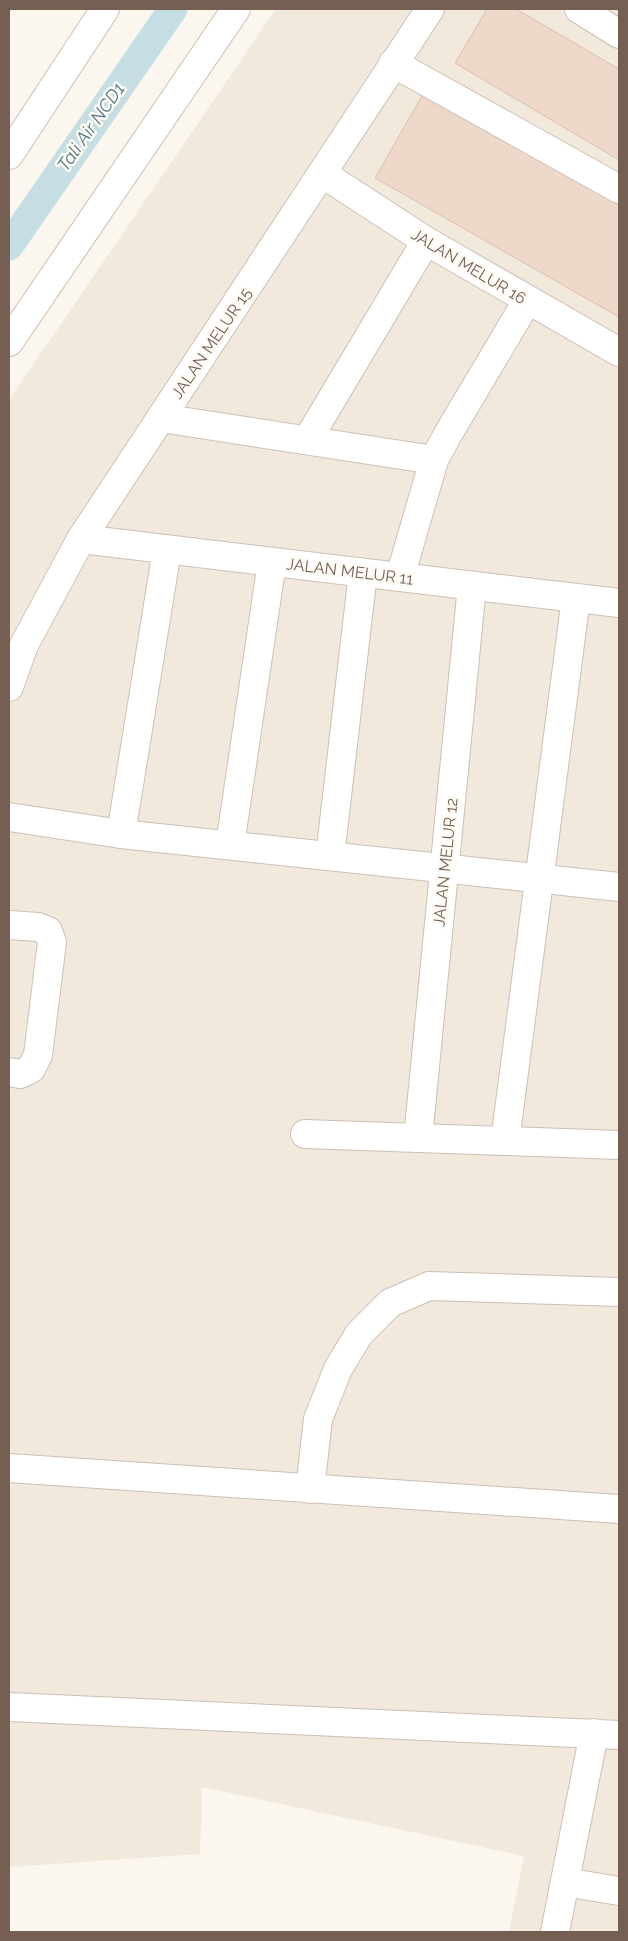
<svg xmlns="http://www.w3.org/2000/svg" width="628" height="1941" viewBox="0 0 628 1941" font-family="Raleway,sans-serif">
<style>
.residential{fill:#f2e9dd}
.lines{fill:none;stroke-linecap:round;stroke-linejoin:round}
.canal{stroke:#c4dee3;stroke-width:29}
.building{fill:#edd8c9;stroke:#debfab}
.minor-casing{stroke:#cdbfb4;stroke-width:30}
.minor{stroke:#fff;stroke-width:28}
.labels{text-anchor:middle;stroke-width:5;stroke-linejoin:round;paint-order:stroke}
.street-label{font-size:16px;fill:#755f52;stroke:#fefaf4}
.water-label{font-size:18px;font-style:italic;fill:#4e7a85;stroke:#fefaf4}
</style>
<rect width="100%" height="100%" fill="#fbf6ee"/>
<path class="residential" d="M 276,9 L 619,9 L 619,1932 L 509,1932 L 524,1856 L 202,1787 L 200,1854 L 9,1867 L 9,400 Z"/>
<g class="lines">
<path class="canal" d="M 9,246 L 173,9"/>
</g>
<g class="building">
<path d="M 487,9 L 516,9 L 619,69 L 619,160 L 455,63 Z"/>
<path d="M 423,94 L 619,205 L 619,317 L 375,178 Z"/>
</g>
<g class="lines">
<g class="minor-casing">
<g id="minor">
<path d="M 579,9 L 619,34"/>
<path d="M 393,63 L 619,189"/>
<path d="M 9,155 L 105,9"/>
<path d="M 323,174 L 426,241 L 619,352"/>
<path d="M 9,342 L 236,9"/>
<path d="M 161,418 L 434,460"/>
<path d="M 308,439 L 426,241"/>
<path d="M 81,539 L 619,603"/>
<path d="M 400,577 L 434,460 L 448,434 L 527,301"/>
<path d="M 9,687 L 24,645 L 81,539 L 430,9"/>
<path d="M 9,817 L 121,834 L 619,887"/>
<path d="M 121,834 L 167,550"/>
<path d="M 230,845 L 272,562"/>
<path d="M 330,856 L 363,573"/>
<path d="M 9,925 L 38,927 L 48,931 L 52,942 L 38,1055 L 31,1069 L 20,1074 L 9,1072"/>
<path d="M 305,1134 L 619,1145"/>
<path d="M 418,1138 L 472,586"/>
<path d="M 505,1141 L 576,598"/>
<path d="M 9,1468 L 619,1509"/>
<path d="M 310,1489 L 318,1419 L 338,1369 L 359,1334 L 390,1303 L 429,1286 L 619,1292"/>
<path d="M 9,1707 L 619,1735"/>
<path d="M 565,1882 L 619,1891"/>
<path d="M 555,1932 L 594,1733"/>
</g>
</g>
<use href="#minor" class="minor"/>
</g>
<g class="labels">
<g class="street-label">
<text transform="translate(469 266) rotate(31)" y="6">JALAN MELUR 16</text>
<text transform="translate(211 343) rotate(-56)" y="6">JALAN MELUR 15</text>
<text transform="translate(350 571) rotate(7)" y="6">JALAN MELUR 11</text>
<text transform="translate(445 862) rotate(-84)" y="6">JALAN MELUR 12</text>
</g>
<g class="water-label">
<text transform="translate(91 127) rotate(-55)" y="6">Tali Air NCD1</text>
</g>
</g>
<rect width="628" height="1941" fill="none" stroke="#755f52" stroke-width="20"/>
</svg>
